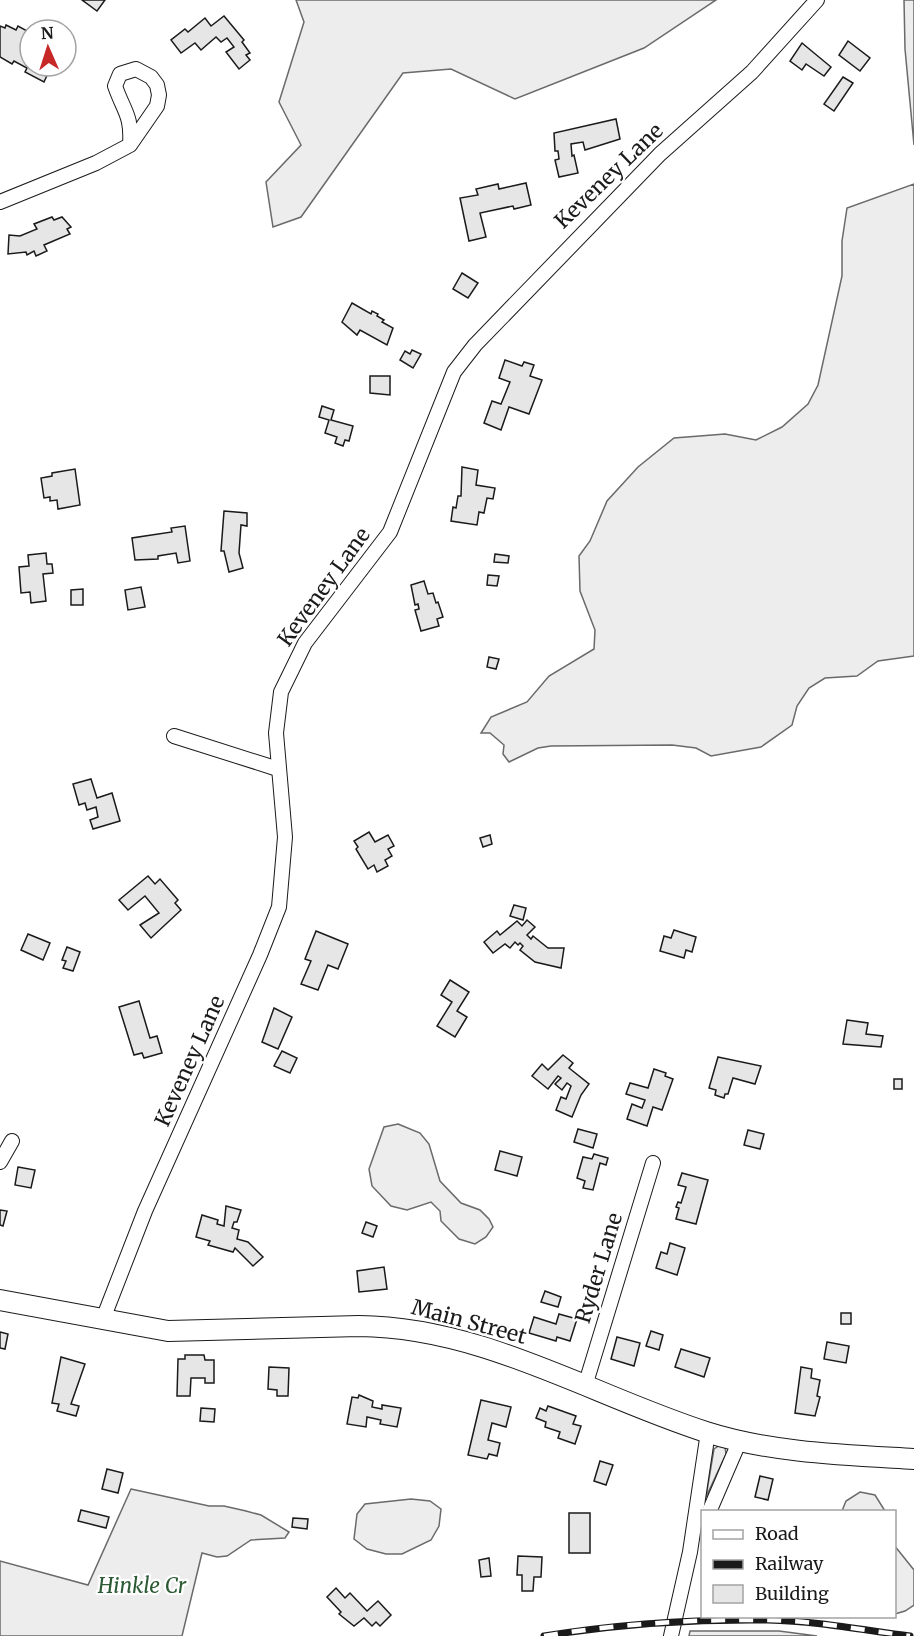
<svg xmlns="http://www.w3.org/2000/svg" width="914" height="1636" viewBox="0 0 914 1636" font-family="Merriweather,serif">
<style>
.built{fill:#ededed;stroke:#6a6a6a;stroke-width:1.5}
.building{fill:#e6e6e6;stroke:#1a1a1a;stroke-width:1.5}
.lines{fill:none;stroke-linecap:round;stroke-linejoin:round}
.minor-casing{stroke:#1a1a1a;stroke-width:16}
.secondary-casing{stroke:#1a1a1a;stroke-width:22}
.minor{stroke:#fff;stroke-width:14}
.secondary{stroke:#fff;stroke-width:20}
.rail-casing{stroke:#1a1a1a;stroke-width:7}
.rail{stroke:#fff;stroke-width:4.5;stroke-dasharray:14;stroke-linecap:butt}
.labels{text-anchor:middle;stroke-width:4.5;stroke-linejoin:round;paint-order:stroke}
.street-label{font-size:21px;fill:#1a1a1a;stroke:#fff}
.park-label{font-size:21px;font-style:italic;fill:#2b5a34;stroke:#fff}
</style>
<rect width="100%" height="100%" fill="#fff"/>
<g class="built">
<path d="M 296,0 L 716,0 L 644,48 L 515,99 L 451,69 L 403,73 L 301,217 L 273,227 L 266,182 L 301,145 L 279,102 L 304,22 Z"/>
<path d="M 904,0 L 914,0 L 914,145 L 905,49 Z"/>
<path d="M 914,184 L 914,656 L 878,661 L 857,676 L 825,678 L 809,688 L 797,706 L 792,725 L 761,747 L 711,756 L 696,748 L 672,745 L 551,746 L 538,748 L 509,762 L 503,754 L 504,745 L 490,733 L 481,733 L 491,717 L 527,702 L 549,676 L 594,649 L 595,630 L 580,591 L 579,556 L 590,541 L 607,501 L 638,467 L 674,438 L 725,434 L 756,440 L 782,427 L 808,404 L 818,385 L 842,276 L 842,241 L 847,208 Z"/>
<path d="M 398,1124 L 420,1133 L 429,1144 L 440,1181 L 461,1203 L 480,1210 L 489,1219 L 493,1227 L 486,1237 L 475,1244 L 459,1239 L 441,1221 L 440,1211 L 431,1202 L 407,1210 L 391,1206 L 372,1186 L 369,1169 L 384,1127 Z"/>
<path d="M 720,1445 L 725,1447 L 726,1454 L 706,1497 L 714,1449 Z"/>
<path d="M 131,1489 L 209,1506 L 224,1506 L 246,1511 L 261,1515 L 289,1532 L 285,1538 L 251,1540 L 227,1556 L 217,1557 L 202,1553 L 182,1636 L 0,1636 L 0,1561 L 88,1585 Z"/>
<path d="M 860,1492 L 875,1495 L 885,1511 L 842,1511 L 846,1501 Z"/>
<path d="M 411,1499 L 430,1501 L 441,1509 L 439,1526 L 431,1540 L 402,1554 L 386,1554 L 367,1549 L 354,1539 L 357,1514 L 365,1504 Z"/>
<path d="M 894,1545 L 914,1570 L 914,1605 L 905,1611 L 895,1614 Z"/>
<path d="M 690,1631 L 779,1631 L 817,1636 L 689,1636 Z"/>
</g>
<g class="building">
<path d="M 82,0 L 105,0 L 97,11 Z"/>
<path d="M 224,16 L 244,40 L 242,42 L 250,53 L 246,55 L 250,60 L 239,69 L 226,52 L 234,47 L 227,38 L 221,42 L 216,37 L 201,50 L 195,43 L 181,53 L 171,40 L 185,29 L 188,32 L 205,18 L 211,26 Z"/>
<path d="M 6,25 L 16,30 L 18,26 L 29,32 L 24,43 L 30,46 L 30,66 L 44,66 L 49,71 L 44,82 L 25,72 L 27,68 L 14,61 L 12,64 L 0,57 L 0,26 L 5,28 Z"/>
<path d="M 848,41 L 870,58 L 860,71 L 839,55 Z"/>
<path d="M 802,43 L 831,67 L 824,76 L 806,64 L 802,70 L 790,61 Z"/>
<path d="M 843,77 L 853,83 L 834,111 L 824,104 Z"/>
<path d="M 616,119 L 620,139 L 585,150 L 583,142 L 571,144 L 572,156 L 574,155 L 578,173 L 559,177 L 555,160 L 559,159 L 558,151 L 555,151 L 554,133 Z"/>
<path d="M 526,183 L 531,205 L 514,209 L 513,206 L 480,213 L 486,237 L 469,241 L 460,198 L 478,195 L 476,189 L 498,184 L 499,189 Z"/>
<path d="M 52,217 L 54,220 L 62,217 L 71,227 L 67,229 L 70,234 L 44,245 L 47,251 L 36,256 L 34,251 L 27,255 L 26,252 L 8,254 L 9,235 L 20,236 L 37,229 L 34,224 Z"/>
<path d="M 462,273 L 478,283 L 468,298 L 453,289 Z"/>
<path d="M 352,303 L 371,314 L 372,311 L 378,314 L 377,316 L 384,320 L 382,322 L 393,328 L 387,345 L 360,330 L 357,335 L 342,322 Z"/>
<path d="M 412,350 L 421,354 L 413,368 L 400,360 L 405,351 L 410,354 Z"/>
<path d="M 505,360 L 522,366 L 524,362 L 534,365 L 530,376 L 542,380 L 529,414 L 509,407 L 501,430 L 484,423 L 492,401 L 501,404 L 510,382 L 499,378 Z"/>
<path d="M 370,376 L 390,376 L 390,395 L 370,393 Z"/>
<path d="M 322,406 L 334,410 L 331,420 L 353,426 L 349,441 L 345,440 L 343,446 L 335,443 L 337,437 L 325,433 L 329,420 L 319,417 Z"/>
<path d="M 462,467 L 478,470 L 476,485 L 495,488 L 493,499 L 487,498 L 484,513 L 479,512 L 477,525 L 451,521 L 453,507 L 456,508 L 458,496 L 461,496 Z"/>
<path d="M 75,469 L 80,505 L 58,509 L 57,500 L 50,501 L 50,497 L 44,498 L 41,478 L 52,476 L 52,473 Z"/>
<path d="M 224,511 L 247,513 L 247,526 L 241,525 L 239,553 L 243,568 L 229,572 L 224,551 L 221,551 Z"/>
<path d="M 185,526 L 190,561 L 178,563 L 176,553 L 158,556 L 158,559 L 135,560 L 132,538 L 172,532 L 171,528 Z"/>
<path d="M 46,553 L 47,564 L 52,564 L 53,573 L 43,574 L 46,601 L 31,603 L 30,592 L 21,593 L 19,567 L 29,566 L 28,555 Z"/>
<path d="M 495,554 L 509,556 L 508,563 L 494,562 Z"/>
<path d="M 488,575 L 499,576 L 497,586 L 487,585 Z"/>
<path d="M 424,581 L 428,594 L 433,593 L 436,603 L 438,602 L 443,617 L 437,619 L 439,626 L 421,631 L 415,610 L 419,609 L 418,604 L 415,605 L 411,585 Z"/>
<path d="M 141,587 L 145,607 L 128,610 L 125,590 Z"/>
<path d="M 83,589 L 83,605 L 71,605 L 71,590 Z"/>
<path d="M 489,657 L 499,659 L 496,669 L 487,667 Z"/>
<path d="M 91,779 L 97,798 L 112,793 L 120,821 L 93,829 L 90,820 L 98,817 L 96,807 L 87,810 L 85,803 L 79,805 L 73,784 Z"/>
<path d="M 369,832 L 375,842 L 388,835 L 394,846 L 388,849 L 392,856 L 385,860 L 388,866 L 377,872 L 374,865 L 368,869 L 356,849 L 358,847 L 354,841 Z"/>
<path d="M 490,835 L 492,844 L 483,847 L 480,838 Z"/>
<path d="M 148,876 L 155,884 L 160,879 L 178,900 L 175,903 L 181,910 L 151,938 L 140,925 L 159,913 L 145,896 L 128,910 L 119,900 Z"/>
<path d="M 514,905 L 526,908 L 523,920 L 510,916 Z"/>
<path d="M 527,920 L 535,927 L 527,935 L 531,939 L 533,936 L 548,948 L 564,948 L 561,968 L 535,962 L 520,950 L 523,946 L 520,943 L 518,945 L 515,942 L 510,948 L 505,944 L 493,953 L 484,942 L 497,931 L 500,935 L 517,921 L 522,926 Z"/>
<path d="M 674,930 L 696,937 L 692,952 L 686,950 L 684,958 L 660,951 L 664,936 L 671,938 Z"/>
<path d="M 316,931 L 348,944 L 338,969 L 328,965 L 318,990 L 301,984 L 311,961 L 305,959 Z"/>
<path d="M 28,934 L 50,943 L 43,960 L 21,950 Z"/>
<path d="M 67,947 L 80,952 L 73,971 L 63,968 L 66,961 L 62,960 Z"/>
<path d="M 450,980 L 469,992 L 457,1011 L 467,1017 L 455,1037 L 437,1026 L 452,1002 L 441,995 Z"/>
<path d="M 139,1001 L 150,1038 L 157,1036 L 162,1053 L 144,1058 L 142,1053 L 134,1055 L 119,1007 Z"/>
<path d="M 274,1008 L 292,1017 L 278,1049 L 262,1042 Z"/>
<path d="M 847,1020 L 868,1023 L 866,1034 L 883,1036 L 881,1047 L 843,1044 Z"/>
<path d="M 282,1051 L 297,1058 L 290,1073 L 274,1066 Z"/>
<path d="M 563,1055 L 573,1063 L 569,1068 L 589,1084 L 581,1095 L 572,1117 L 556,1110 L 561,1097 L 566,1099 L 571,1086 L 567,1083 L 562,1090 L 555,1084 L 561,1078 L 558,1076 L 548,1089 L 532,1076 L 542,1064 L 548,1070 Z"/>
<path d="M 718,1057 L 761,1066 L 755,1084 L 733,1078 L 728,1094 L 725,1094 L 724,1098 L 715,1095 L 716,1090 L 709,1088 Z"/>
<path d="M 654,1069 L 666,1073 L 665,1076 L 673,1079 L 662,1110 L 653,1107 L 647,1126 L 627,1119 L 632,1104 L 642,1108 L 645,1100 L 626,1094 L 630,1083 L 648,1088 Z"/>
<rect x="894" y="1079" width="8" height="10"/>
<path d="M 578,1129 L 597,1134 L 593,1148 L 574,1142 Z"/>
<path d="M 748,1130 L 764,1134 L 760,1149 L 744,1145 Z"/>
<path d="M 500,1151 L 522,1157 L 517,1176 L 495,1170 Z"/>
<path d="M 594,1154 L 608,1158 L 606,1165 L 600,1163 L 593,1190 L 583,1188 L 585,1181 L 577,1178 L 583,1157 L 592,1159 Z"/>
<path d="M 18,1167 L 35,1170 L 31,1188 L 15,1185 Z"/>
<path d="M 682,1173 L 708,1180 L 696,1224 L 676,1219 L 679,1208 L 676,1207 L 678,1202 L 681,1203 L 686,1187 L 678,1185 Z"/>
<path d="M 226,1206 L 241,1210 L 237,1222 L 234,1222 L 232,1228 L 239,1230 L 237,1239 L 248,1242 L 263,1257 L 253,1266 L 235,1248 L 233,1252 L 208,1245 L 210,1241 L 196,1237 L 202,1215 L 218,1220 L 217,1224 L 224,1226 Z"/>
<path d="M 0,1210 L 7,1211 L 3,1226 L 0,1225 Z"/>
<path d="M 366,1222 L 377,1226 L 373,1237 L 362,1233 Z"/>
<path d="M 670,1243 L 685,1248 L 677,1275 L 656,1268 L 661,1252 L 667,1254 Z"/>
<path d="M 384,1267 L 387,1289 L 359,1292 L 357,1271 Z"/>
<path d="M 545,1291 L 561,1297 L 558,1307 L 541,1302 Z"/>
<rect x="841" y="1313" width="10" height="11"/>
<path d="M 559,1314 L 577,1319 L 570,1341 L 557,1337 L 556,1341 L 529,1333 L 534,1317 L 556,1324 Z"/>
<path d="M 651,1331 L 663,1335 L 659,1350 L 646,1346 Z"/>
<path d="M 0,1332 L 8,1334 L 5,1349 L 0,1348 Z"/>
<path d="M 617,1337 L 640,1343 L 634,1366 L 611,1359 Z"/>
<path d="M 827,1342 L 849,1346 L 846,1363 L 824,1359 Z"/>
<path d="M 681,1349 L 710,1358 L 704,1377 L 675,1367 Z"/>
<path d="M 185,1355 L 204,1355 L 205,1360 L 214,1360 L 214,1383 L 205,1383 L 205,1378 L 191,1378 L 190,1396 L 177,1396 L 178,1359 L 185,1359 Z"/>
<path d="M 61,1357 L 85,1364 L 71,1404 L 79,1406 L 76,1416 L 57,1411 L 59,1404 L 52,1403 Z"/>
<path d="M 269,1367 L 289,1368 L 288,1396 L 277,1396 L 277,1390 L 268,1389 Z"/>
<path d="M 801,1367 L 812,1369 L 811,1378 L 820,1380 L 817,1396 L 820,1397 L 815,1416 L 795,1413 Z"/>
<path d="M 359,1395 L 373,1401 L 372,1407 L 382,1409 L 382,1405 L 401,1408 L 397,1427 L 380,1424 L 381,1420 L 367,1417 L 366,1427 L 347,1424 L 352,1397 L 358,1398 Z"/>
<path d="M 481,1400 L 511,1407 L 506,1427 L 492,1423 L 488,1440 L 500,1443 L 497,1456 L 489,1454 L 487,1459 L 468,1455 Z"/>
<path d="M 548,1406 L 576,1416 L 573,1424 L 581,1426 L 575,1444 L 558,1438 L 560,1432 L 545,1427 L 546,1422 L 536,1418 L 540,1408 L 546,1411 Z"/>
<path d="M 201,1408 L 215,1409 L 214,1422 L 200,1421 Z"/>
<path d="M 600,1461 L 613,1465 L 606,1485 L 594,1481 Z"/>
<path d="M 107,1469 L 123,1473 L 118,1493 L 102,1489 Z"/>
<path d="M 760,1476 L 773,1479 L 768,1500 L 755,1497 Z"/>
<path d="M 81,1510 L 109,1517 L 106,1528 L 78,1521 Z"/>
<rect x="569" y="1513" width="21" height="40"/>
<path d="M 293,1518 L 308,1519 L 307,1529 L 292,1527 Z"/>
<path d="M 518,1556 L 542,1557 L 541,1577 L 534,1577 L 533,1591 L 522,1591 L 522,1575 L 517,1575 Z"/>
<path d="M 489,1558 L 491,1576 L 481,1577 L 479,1560 Z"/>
<path d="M 336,1588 L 345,1598 L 350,1593 L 367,1611 L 378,1601 L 391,1615 L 380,1626 L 376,1622 L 372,1626 L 364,1618 L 354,1626 L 339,1614 L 341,1612 L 327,1597 Z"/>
</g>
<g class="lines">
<g class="minor-casing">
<g id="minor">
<path d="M 0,202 L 96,163 L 130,145 L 157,106 L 159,95 L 157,85 L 151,77 L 136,69 L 120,74 L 115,86 C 124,112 132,115 130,145"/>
<path d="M 174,736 L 278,769"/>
<path d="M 0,1162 L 12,1141"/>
<path d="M 103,1319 L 145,1211 L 260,955 L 279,907 L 285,837 L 276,733 L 281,692 L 305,643 L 390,532 L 454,372 L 475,345 L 660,154 L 752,72 L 817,0"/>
<path d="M 585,1386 L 653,1163"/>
<path d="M 709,1512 L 740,1440"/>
<path d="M 671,1636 L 690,1552 L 708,1432"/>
</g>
</g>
<g class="secondary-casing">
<path id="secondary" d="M 0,1300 L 168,1331 L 359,1326 C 483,1327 591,1395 706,1432 C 772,1453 845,1455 914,1459"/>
</g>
<use href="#minor" class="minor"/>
<use href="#secondary" class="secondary"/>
<g class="rail-casing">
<path id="rail" d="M 544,1636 C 618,1624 693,1619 768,1620 C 816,1621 863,1630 910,1636"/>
</g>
<use href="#rail" class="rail"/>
</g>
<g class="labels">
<g class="street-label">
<text transform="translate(609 176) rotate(-44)" y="7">Keveney Lane</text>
<text transform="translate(324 587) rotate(-54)" y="7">Keveney Lane</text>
<text transform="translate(190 1061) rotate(-66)" y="7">Keveney Lane</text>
<text transform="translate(599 1268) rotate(-73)" y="7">Ryder Lane</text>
<text transform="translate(469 1322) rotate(15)" y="7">Main Street</text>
</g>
<g class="park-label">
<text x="142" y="1593">Hinkle Cr</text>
</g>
</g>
<rect x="701" y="1510" width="195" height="108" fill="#ffffff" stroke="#a3a3a3" stroke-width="1.5"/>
<rect x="713" y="1530" width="30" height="9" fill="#ffffff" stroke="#a3a3a3" stroke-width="1.5"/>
<text x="755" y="1540" font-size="18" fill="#1a1a1a">Road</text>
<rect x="713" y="1560" width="30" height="9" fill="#1a1a1a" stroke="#a3a3a3" stroke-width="1.5"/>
<text x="755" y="1570" font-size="18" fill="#1a1a1a">Railway</text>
<rect x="713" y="1585" width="30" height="18" fill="#e6e6e6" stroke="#a3a3a3" stroke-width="1.5"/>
<text x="755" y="1600" font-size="18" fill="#1a1a1a">Building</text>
<g transform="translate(48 48) rotate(357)"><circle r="28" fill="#ffffff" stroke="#a3a3a3" stroke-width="1.5"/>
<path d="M0-4.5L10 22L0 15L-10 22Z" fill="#c62828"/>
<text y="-9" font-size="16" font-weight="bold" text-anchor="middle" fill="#1a1a1a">N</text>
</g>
</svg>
